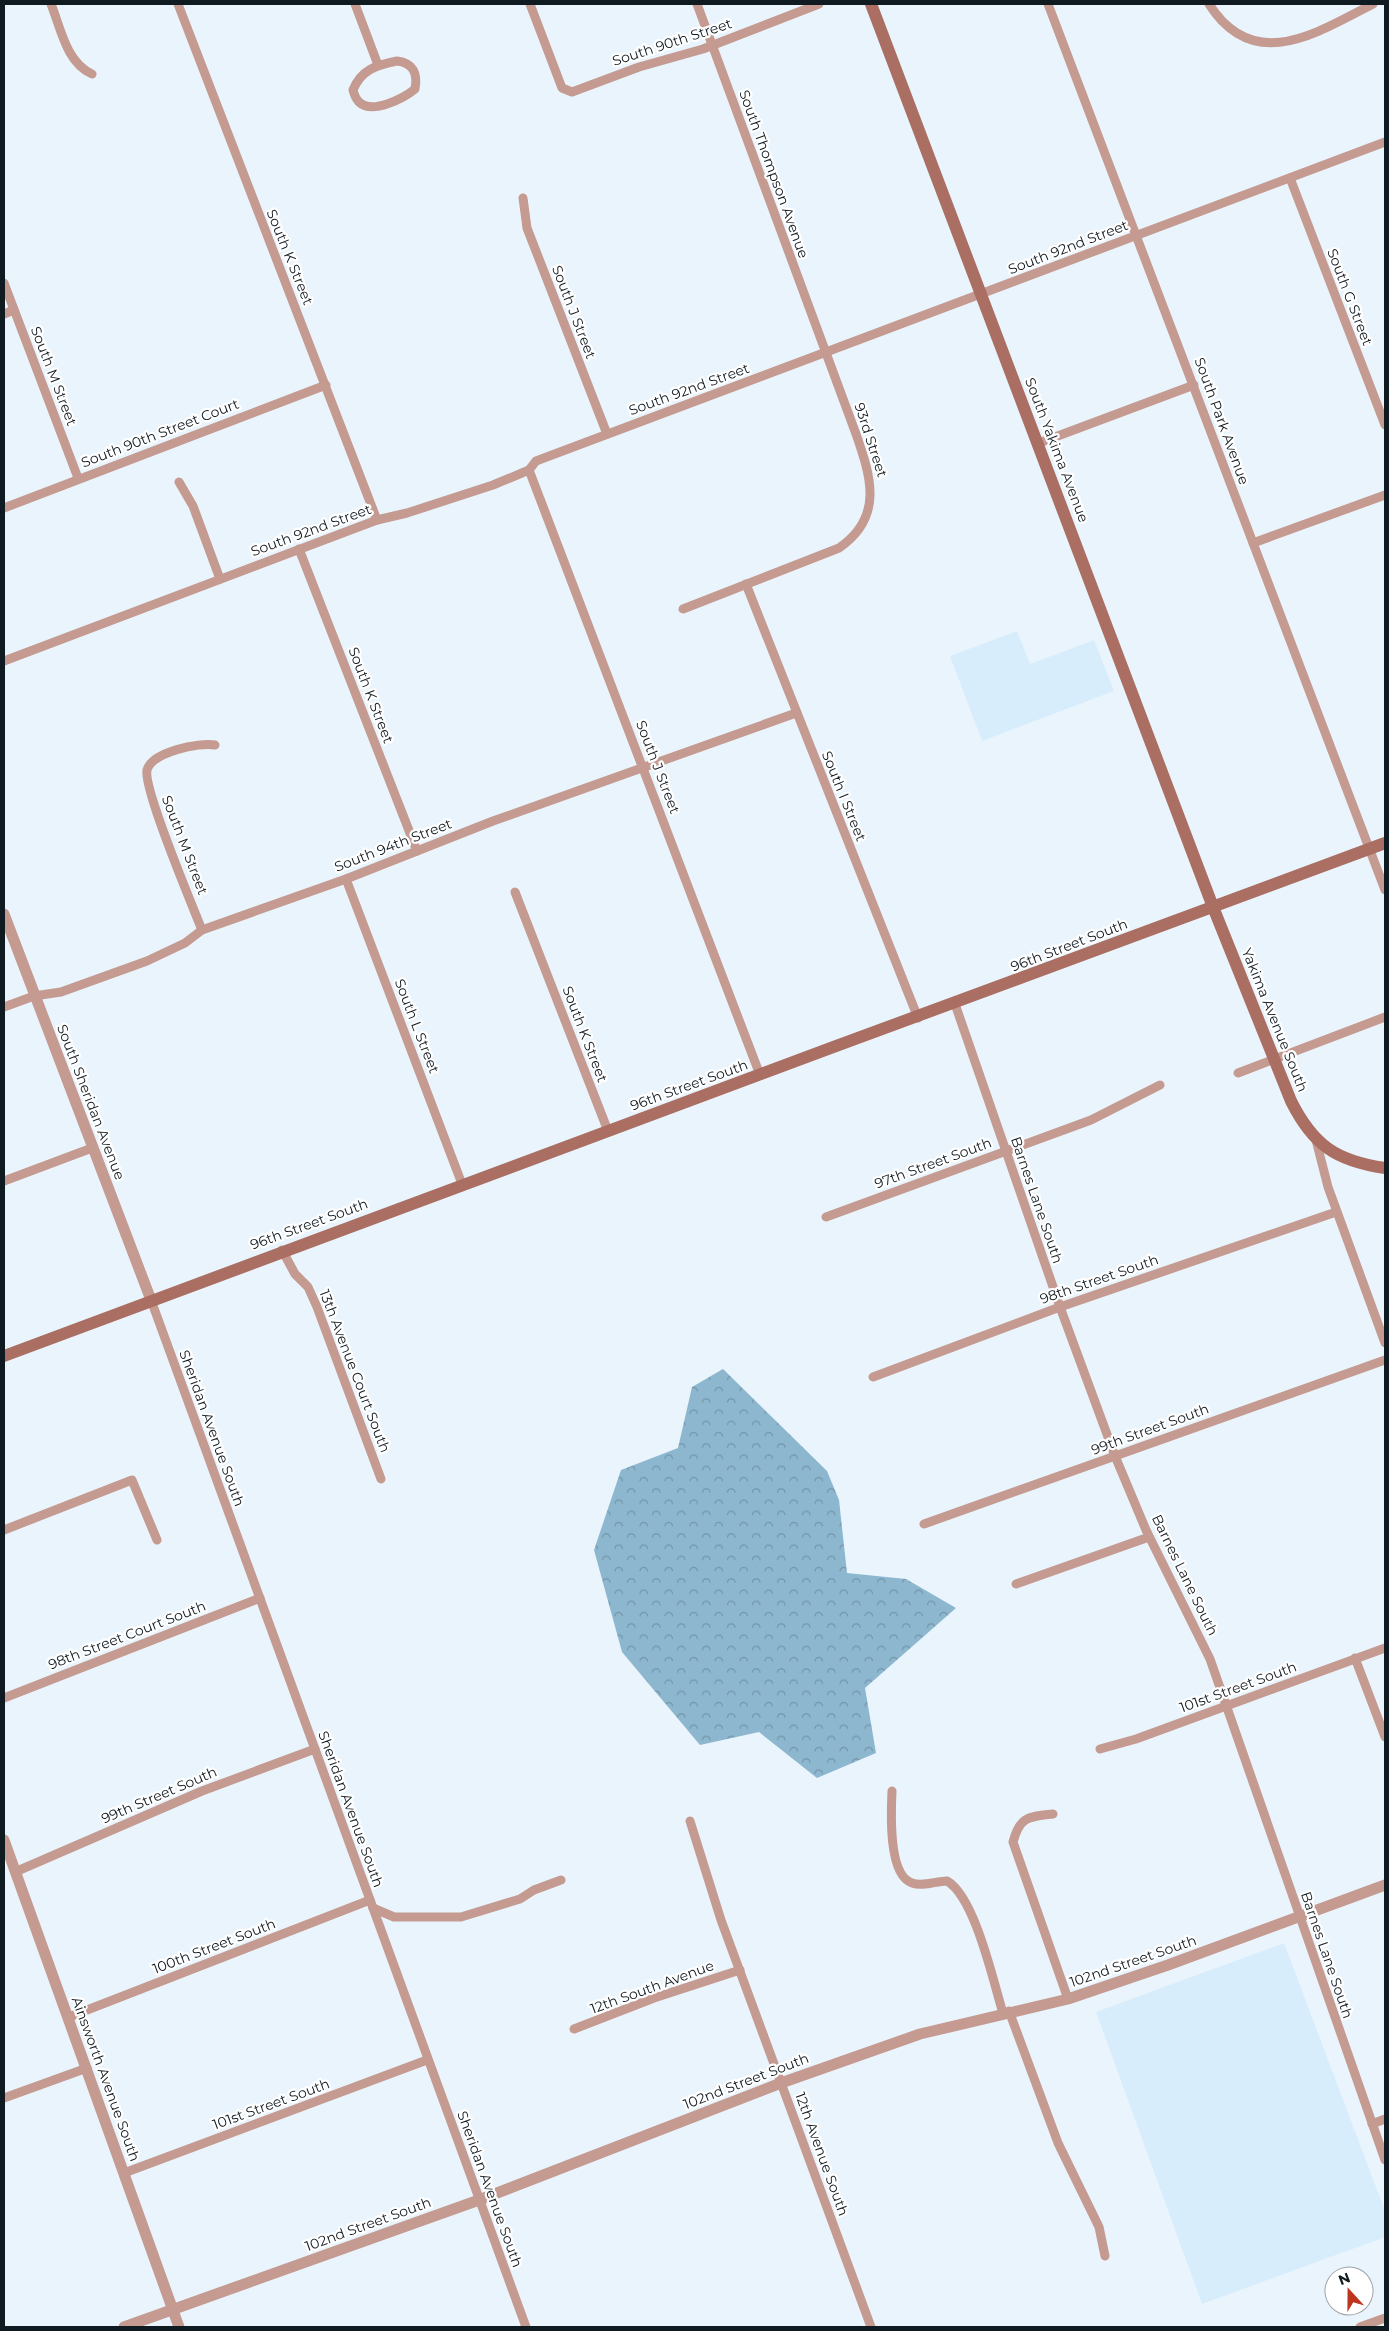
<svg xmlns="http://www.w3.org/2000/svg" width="1389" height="2331" viewBox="0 0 1389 2331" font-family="Montserrat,sans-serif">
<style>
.built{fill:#d7edfb}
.forest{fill:url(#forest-crowns)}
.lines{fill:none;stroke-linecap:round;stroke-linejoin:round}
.minor{stroke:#c49a91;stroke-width:9}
.tertiary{stroke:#c49a91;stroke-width:11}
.secondary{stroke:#aa6e62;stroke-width:12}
.labels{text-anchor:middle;stroke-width:4.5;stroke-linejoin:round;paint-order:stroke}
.street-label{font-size:14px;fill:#101a21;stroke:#fff}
</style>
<defs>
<pattern id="forest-crowns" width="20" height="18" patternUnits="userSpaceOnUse" patternTransform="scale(1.25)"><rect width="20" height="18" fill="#8db7cf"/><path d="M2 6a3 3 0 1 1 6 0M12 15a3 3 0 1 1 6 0" fill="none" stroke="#7294a8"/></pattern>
</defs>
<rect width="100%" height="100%" fill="#e9f4fc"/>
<g class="built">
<path d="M 1017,631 L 1030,664 L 1094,640 L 1114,691 L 982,741 L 950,656 Z"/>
<path d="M 1284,1943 L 1385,2211 L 1385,2237 L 1202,2304 L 1096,2012 Z"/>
</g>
<path class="forest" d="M 723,1369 L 827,1471 L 839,1500 L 847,1573 L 906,1579 L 956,1608 L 865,1688 L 876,1753 L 817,1778 L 759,1732 L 700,1745 L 622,1652 L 594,1550 L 621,1470 L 678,1448 L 692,1387 Z"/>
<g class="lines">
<g class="minor">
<path d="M 51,4 C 61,29 66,62 92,74"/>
<path d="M 178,4 L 377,520"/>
<path d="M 355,4 L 378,65"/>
<path d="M 530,4 L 562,88 L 572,92 L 639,67 L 703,49 L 819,4"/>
<path d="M 1048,4 L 1385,890"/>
<path d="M 1209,4 C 1254,75 1318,32 1373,4"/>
<path d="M 397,61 C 413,63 418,73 415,89 C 404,98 372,115 359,102 C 356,99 354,94 353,90 C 361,70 376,65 397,61 Z"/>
<path d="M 1290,178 L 1385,425"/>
<path d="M 523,198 L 527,228 L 607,434"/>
<path d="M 4,283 L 78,478"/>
<path d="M 4,314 L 14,310"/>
<path d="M 1039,443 L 1194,385"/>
<path d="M 529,470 L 760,1075"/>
<path d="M 179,482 L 193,506 L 220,579"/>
<path d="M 4,508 L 326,385"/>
<path d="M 1253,543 L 1385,495"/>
<path d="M 299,549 L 417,851"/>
<path d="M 746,584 L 918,1018"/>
<path d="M 683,609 L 839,548 C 884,517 871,477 856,434 L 697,4"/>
<path d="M 4,661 L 377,520 L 407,513 L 493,485 L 529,470 L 536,461 L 1385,142"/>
<path d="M 346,879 L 462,1184"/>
<path d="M 515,892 L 608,1131"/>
<path d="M 202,930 C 192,905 143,788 147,770 C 152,752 199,742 215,745"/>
<path d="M 955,1004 L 1060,1307 L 1115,1456 L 1146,1530 L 1210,1659 L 1385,2160"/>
<path d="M 4,1007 L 34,996 L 61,992 L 147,961 L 185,943 L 202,930 L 346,879 L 493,821 L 796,713"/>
<path d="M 1238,1073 L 1385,1017"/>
<path d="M 1316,1140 L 1328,1187 L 1385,1343"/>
<path d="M 4,1181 L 92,1148"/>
<path d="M 826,1217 L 1091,1120 L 1160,1085"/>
<path d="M 282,1250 L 295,1274 L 308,1287 L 317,1307 L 381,1479"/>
<path d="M 151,1300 L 526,2327"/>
<path d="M 873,1377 L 1060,1307 L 1336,1212"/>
<path d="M 924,1524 L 1385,1360"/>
<path d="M 4,1530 L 132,1480 L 157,1540"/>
<path d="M 1016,1584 L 1149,1537"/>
<path d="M 1355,1658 L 1385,1737"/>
<path d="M 4,1698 L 260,1598"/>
<path d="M 1100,1749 L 1136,1739 L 1385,1648"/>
<path d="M 892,1791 C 891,1812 888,1875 912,1883 C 923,1887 936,1881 947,1881 C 975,1897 993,1981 1003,2013"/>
<path d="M 1053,1814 C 1028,1817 1020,1816 1013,1842 L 1068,1999"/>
<path d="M 690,1821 L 721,1920 L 871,2327"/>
<path d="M 15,1872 L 202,1791 L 315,1749"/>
<path d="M 373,1908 L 394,1917 L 461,1917 L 520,1899 L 534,1890 L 561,1880"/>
<path d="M 1009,2011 L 1058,2143 L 1099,2227 L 1105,2256"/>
<path d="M 69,2017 L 370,1900"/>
<path d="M 574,2029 L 654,1998 L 740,1970"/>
<path d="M 4,2098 L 87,2068"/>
<path d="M 1372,2124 L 1385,2119"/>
<path d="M 124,2173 L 427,2060"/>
<path d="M 1360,2327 L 1385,2318"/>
</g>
<g class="tertiary">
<path d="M 4,914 L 151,1300"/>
<path d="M 4,1840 L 179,2327"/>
<path d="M 124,2327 L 479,2200 L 781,2083 L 920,2034 L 1068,1999 L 1168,1965 L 1385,1885"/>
</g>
<g class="secondary">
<path d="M 871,4 L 1213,907 L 1291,1101 C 1313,1145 1336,1161 1385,1168"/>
<path d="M 4,1356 C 463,1181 925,1015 1385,843"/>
</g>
</g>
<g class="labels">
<g class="street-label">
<text transform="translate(672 42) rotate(-18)" y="5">South 90th Street</text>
<text transform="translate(774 174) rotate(70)" y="5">South Thompson Avenue</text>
<text transform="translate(1068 247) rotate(-21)" y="5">South 92nd Street</text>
<text transform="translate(290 257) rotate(68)" y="5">South K Street</text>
<text transform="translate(1350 297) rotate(69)" y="5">South G Street</text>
<text transform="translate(574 312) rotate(69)" y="5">South J Street</text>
<text transform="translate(54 376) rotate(69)" y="5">South M Street</text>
<text transform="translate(689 389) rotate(-20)" y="5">South 92nd Street</text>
<text transform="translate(1222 421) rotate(70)" y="5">South Park Avenue</text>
<text transform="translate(160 433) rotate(-21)" y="5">South 90th Street Court</text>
<text transform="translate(871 440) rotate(72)" y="5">93rd Street</text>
<text transform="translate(1057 450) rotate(69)" y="5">South Yakima Avenue</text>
<text transform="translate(311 530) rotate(-20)" y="5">South 92nd Street</text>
<text transform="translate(371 695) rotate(69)" y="5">South K Street</text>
<text transform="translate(658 767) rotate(69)" y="5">South J Street</text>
<text transform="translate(844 796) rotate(68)" y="5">South I Street</text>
<text transform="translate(185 845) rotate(69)" y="5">South M Street</text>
<text transform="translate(393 845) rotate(-21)" y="5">South 94th Street</text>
<text transform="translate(1069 945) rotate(-21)" y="5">96th Street South</text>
<text transform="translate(1275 1020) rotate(68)" y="5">Yakima Avenue South</text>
<text transform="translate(417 1026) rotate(69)" y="5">South L Street</text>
<text transform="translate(585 1034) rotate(69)" y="5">South K Street</text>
<text transform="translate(689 1085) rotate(-20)" y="5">96th Street South</text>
<text transform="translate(91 1102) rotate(69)" y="5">South Sheridan Avenue</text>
<text transform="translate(933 1163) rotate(-20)" y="5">97th Street South</text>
<text transform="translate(1037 1200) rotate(71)" y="5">Barnes Lane South</text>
<text transform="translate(309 1224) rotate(-20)" y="5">96th Street South</text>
<text transform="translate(1099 1279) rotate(-19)" y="5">98th Street South</text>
<text transform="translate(355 1371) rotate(69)" y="5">13th Avenue Court South</text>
<text transform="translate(212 1428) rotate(70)" y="5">Sheridan Avenue South</text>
<text transform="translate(1150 1429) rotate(-20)" y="5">99th Street South</text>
<text transform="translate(1185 1575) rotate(64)" y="5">Barnes Lane South</text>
<text transform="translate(127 1635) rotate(-21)" y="5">98th Street Court South</text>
<text transform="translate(1238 1687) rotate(-20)" y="5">101st Street South</text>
<text transform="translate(159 1795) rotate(-23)" y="5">99th Street South</text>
<text transform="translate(351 1809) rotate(70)" y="5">Sheridan Avenue South</text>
<text transform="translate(214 1946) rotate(-21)" y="5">100th Street South</text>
<text transform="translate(1327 1955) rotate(71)" y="5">Barnes Lane South</text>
<text transform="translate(1133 1961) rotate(-19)" y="5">102nd Street South</text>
<text transform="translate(652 1987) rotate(-20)" y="5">12th South Avenue</text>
<text transform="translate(106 2079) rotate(70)" y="5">Ainsworth Avenue South</text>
<text transform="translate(746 2081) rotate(-21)" y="5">102nd Street South</text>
<text transform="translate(271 2104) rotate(-20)" y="5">101st Street South</text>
<text transform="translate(822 2154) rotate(70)" y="5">12th Avenue South</text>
<text transform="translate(490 2189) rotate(70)" y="5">Sheridan Avenue South</text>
<text transform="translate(368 2224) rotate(-20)" y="5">102nd Street South</text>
</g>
</g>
<rect width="1389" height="2331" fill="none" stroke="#101a21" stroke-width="10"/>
<g transform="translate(1349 2291) rotate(339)"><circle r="24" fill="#ffffff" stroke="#9fa3a6"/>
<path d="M0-4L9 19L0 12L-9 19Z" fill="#bf341c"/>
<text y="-8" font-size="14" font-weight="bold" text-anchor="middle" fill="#101a21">N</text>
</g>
</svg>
